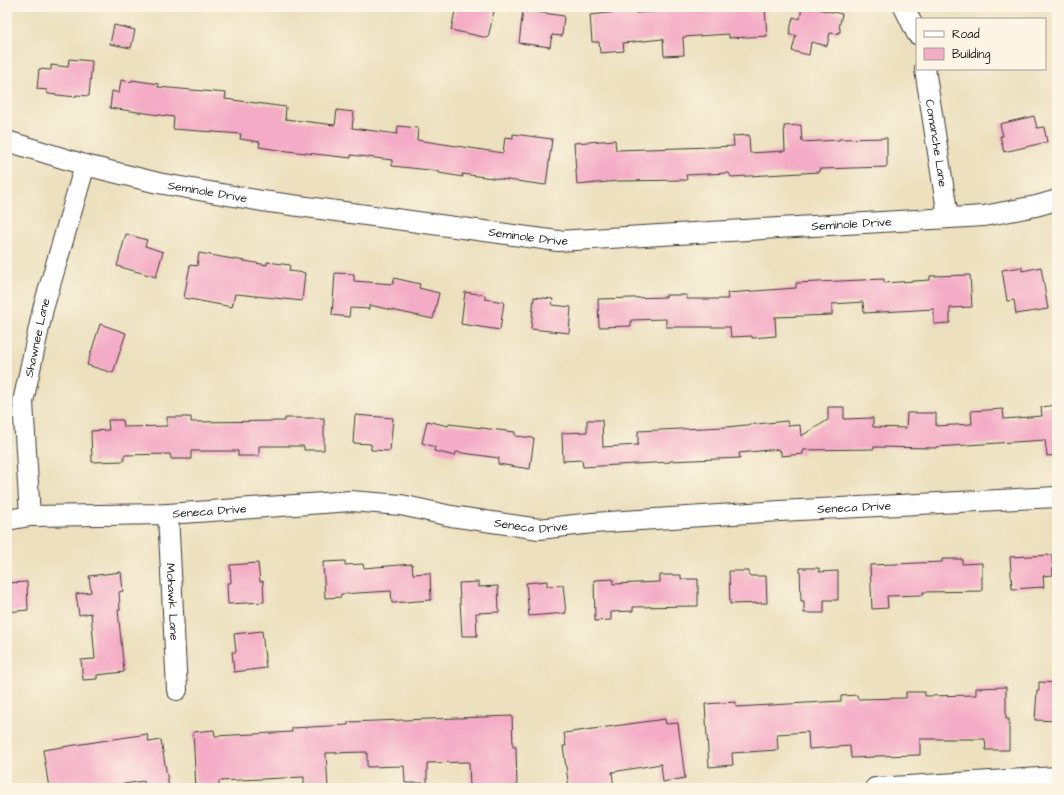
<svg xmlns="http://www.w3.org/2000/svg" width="1064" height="795" viewBox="0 0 1064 795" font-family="'Architects Daughter',sans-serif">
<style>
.building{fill:#f4acc6}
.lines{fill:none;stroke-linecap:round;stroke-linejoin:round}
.minor-casing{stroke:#3b3934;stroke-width:22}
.minor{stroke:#fff;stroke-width:20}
.labels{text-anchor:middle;stroke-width:4;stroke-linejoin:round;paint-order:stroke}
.street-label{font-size:12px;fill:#1c1c1c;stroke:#fcf5e5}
</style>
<rect width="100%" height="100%" fill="#fcf5e5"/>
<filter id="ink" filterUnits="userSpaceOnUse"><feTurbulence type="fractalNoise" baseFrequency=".025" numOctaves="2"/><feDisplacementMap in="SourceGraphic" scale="8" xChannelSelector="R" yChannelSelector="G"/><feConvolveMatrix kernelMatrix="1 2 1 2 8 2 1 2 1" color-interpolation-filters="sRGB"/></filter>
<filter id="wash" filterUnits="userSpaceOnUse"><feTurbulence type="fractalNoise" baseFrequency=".012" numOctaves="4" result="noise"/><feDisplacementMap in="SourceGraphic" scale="16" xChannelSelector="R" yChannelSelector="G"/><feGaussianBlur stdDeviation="0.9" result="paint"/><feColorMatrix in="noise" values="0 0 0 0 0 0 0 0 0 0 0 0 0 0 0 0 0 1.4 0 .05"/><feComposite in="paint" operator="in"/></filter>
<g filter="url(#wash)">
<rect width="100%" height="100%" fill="#ece0be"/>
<g id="blocks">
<g class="building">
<path d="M 456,7 L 477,7 L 494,11 L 488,38 L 451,30 Z"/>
<path d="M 692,7 L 747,7 L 747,10 L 765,9 L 767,36 L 729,38 L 729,34 L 683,37 L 684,55 L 664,56 L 663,39 L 623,43 L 624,51 L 600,53 L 599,42 L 592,42 L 590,15 L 635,10 L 636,13 L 678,10 L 677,8 Z"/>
<path d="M 802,7 L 808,7 L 842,14 L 839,28 L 840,28 L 840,32 L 838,32 L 838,34 L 830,33 L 827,46 L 811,42 L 809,55 L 792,51 L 796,35 L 789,35 L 793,17 L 800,19 Z"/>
<path d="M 523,10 L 564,16 L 562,36 L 552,35 L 550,47 L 519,43 Z"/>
<path d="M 114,25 L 135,30 L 131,48 L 110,44 Z"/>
<path d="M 69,59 L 92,61 L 89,96 L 76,95 L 76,97 L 48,94 L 47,90 L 37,89 L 39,69 L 51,70 L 51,65 L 68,67 Z"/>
<path d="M 121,80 L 131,82 L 132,80 L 159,84 L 158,87 L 226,93 L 225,99 L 286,107 L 285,119 L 335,125 L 337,110 L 354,112 L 352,128 L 397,134 L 398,126 L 418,128 L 417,140 L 503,153 L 505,137 L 513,138 L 513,134 L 552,139 L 546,185 L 462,174 L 463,177 L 439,173 L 439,171 L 392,166 L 392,160 L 351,155 L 351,158 L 279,150 L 259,147 L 260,142 L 240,139 L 241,134 L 173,129 L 174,117 L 110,108 L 112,91 L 119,93 Z"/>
<path d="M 1034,116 L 1037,128 L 1044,127 L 1047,142 L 1004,152 L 1000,136 L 1003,136 L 1000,124 Z"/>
<path d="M 801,125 L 802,142 L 839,140 L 839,139 L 887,138 L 887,167 L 819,169 L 819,172 L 731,177 L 729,173 L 686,175 L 687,180 L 618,181 L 577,185 L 574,143 L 615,140 L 616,150 L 711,147 L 734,146 L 733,136 L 749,135 L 750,153 L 785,151 L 784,126 Z"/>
<path d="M 126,234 L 147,240 L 145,246 L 163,252 L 156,277 L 117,266 Z"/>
<path d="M 199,253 L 267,265 L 267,262 L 290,265 L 289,271 L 305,273 L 302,301 L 237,294 L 235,294 L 232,307 L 184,298 L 190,265 L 197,266 Z"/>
<path d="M 1022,267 L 1022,271 L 1041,267 L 1048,309 L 1016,314 L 1014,300 L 1007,301 L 1002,270 Z"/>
<path d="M 335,273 L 354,274 L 354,281 L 393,284 L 394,278 L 420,284 L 419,288 L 439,293 L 433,319 L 369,305 L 369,309 L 350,308 L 349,317 L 332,315 Z"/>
<path d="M 970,275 L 972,307 L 950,308 L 950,323 L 934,324 L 934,309 L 864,313 L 863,302 L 832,304 L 832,315 L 775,317 L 776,336 L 752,338 L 752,336 L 731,337 L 730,327 L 666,327 L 666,319 L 631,320 L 631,326 L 599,327 L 598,299 L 666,297 L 666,295 L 687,295 L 687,299 L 728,299 L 727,293 L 796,288 L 796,283 L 884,279 L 884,283 L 930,280 L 930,276 Z"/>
<path d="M 465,292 L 485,295 L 485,299 L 504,302 L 500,330 L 461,324 Z"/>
<path d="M 534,297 L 553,299 L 552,305 L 571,307 L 569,333 L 531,329 Z"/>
<path d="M 100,324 L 126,333 L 113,373 L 87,365 Z"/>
<path d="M 1057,405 L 1057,455 L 1047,456 L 1045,440 L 936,447 L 936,448 L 874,447 L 874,449 L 803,450 L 803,454 L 781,456 L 781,451 L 778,451 L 780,449 L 739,453 L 740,458 L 670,461 L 670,462 L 583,467 L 582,460 L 563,461 L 562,433 L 587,432 L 587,420 L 602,420 L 603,447 L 638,445 L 638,431 L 726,427 L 787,421 L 788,426 L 800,425 L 801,436 L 828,420 L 828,407 L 844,407 L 844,419 L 873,418 L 873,427 L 906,428 L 907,413 L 936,413 L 936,426 L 972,424 L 971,411 L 1003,409 L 1004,419 L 1042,416 L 1041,407 Z"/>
<path d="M 355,415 L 393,418 L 390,451 L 371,450 L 371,444 L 353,443 Z"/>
<path d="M 167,417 L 191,417 L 191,422 L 285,421 L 285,418 L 324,418 L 324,450 L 304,450 L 304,446 L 259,446 L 259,456 L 238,456 L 238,451 L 191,451 L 191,459 L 171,459 L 170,454 L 124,455 L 124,461 L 92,462 L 91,431 L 109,430 L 108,420 L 123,420 L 124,427 L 167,426 Z"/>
<path d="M 427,421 L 448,426 L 449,424 L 515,432 L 515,436 L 534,438 L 530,469 L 498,464 L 499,458 L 456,452 L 455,456 L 434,451 L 435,447 L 422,443 Z"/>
<path d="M 1052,555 L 1053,575 L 1043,576 L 1044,587 L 1012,589 L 1010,557 Z"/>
<path d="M 942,559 L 962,559 L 962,564 L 982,563 L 982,591 L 923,592 L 923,595 L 887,596 L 888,608 L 872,609 L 870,565 L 942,562 Z"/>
<path d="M 345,561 L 345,565 L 363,564 L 364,568 L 412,564 L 413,574 L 430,573 L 431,600 L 392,603 L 391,591 L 341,594 L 341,597 L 325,598 L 323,562 Z"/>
<path d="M 258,563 L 260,582 L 263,581 L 264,602 L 228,604 L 227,583 L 231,583 L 230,565 Z"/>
<path d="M 800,568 L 819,568 L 819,572 L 838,571 L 838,600 L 824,600 L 824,613 L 804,613 L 804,601 L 801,601 Z"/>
<path d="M 729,571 L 749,571 L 749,576 L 766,576 L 767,603 L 730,604 Z"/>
<path d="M 121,572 L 123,591 L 119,592 L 120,610 L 118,610 L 124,672 L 97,675 L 97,679 L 83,680 L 81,660 L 95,659 L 91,613 L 79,615 L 76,594 L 91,592 L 89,576 Z"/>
<path d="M 660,575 L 681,575 L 681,579 L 698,579 L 698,606 L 633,607 L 633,611 L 611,612 L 611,620 L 595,621 L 594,580 L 613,579 L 613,584 L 660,582 Z"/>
<path d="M 547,581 L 547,586 L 563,585 L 566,613 L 529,616 L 526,583 Z"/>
<path d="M 27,582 L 28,610 L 7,612 L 7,583 Z"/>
<path d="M 479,582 L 479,587 L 498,586 L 499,612 L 476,613 L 477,636 L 462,636 L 459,583 Z"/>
<path d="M 262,631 L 266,668 L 234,672 L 232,652 L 236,652 L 234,634 Z"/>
<path d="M 1039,682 L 1057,683 L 1057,721 L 1035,720 L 1037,691 L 1039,691 Z"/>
<path d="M 1006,687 L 1006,719 L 1009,719 L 1009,750 L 986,750 L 985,739 L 920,739 L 920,755 L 875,756 L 875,757 L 851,758 L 850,746 L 809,749 L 808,732 L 777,734 L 778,750 L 732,753 L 733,765 L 709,767 L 705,704 L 736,702 L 736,707 L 841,701 L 841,696 L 857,695 L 858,699 L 906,698 L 906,692 L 925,692 L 925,696 L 976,695 L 976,688 Z"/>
<path d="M 512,716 L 513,747 L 516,747 L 517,788 L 470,788 L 469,762 L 427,763 L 427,783 L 405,783 L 404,766 L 367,767 L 367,752 L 326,753 L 328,788 L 304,788 L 304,777 L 219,781 L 219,788 L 196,788 L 193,732 L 214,730 L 215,736 L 292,732 L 292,728 L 348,725 L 348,722 Z"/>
<path d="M 665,719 L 666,724 L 678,723 L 685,778 L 663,782 L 661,764 L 612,772 L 614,788 L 569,788 L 563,746 L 566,746 L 564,733 Z"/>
<path d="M 147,734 L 149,742 L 161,740 L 169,788 L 146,788 L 144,781 L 97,788 L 49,788 L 43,750 Z"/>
</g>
</g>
</g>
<g filter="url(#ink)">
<use href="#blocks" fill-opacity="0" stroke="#3b3934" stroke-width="1"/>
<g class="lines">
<g class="minor-casing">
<g id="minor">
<path d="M 904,7 L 917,34"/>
<path id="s1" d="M 925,69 L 948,217"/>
<path id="s2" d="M 7,141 L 85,165 L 158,183 L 262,201 L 558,241 L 984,216 L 1036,206 L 1057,200"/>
<path id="s3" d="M 168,514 L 177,690"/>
<path id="s4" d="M 30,516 L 23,402 L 43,309 L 85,165"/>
<path id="s5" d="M 7,520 L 30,516 L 168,514 L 351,501 L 401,505 L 451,516 L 539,529 L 593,523 L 780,511 L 1057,497"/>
<path d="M 875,788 L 1057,777"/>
</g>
</g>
<use href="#minor" class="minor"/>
</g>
</g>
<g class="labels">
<g class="street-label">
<text dy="4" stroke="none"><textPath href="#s1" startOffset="75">Comanche Lane</textPath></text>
<text dy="4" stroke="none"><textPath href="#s2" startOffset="207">Seminole Drive</textPath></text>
<text dy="4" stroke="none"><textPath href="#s2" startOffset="855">Seminole Drive</textPath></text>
<text dy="4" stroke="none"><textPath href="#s2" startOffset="531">Seminole Drive</textPath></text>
<text dy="4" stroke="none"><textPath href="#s4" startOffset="180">Shawnee Lane</textPath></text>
<text dy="4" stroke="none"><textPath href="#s5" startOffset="851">Seneca Drive</textPath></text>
<text dy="4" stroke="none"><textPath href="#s5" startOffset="203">Seneca Drive</textPath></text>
<text dy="4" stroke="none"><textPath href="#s5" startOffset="527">Seneca Drive</textPath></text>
<text dy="4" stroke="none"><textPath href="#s3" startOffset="88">Mohawk Lane</textPath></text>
</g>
</g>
<rect width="1064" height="795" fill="none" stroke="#fcf5e5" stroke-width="24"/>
<rect x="916" y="18" width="130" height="52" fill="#fcf5e5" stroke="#a29e95"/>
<rect x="924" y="31" width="20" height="6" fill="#ffffff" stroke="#a29e95"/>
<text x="952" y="38" font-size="12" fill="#1c1c1c">Road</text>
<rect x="924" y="48" width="20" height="12" fill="#f4acc6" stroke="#a29e95"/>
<text x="952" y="58" font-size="12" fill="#1c1c1c">Building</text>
</svg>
